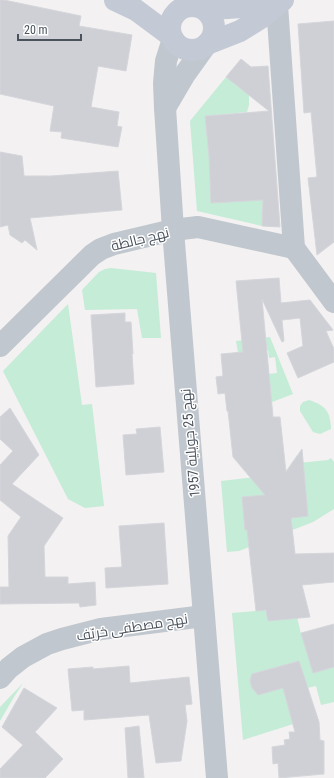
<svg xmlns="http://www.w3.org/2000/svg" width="334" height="778" viewBox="0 0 334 778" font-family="'Roboto Condensed',Cairo,sans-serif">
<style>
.green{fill:#c4ecd7}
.building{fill:#ced0d5;stroke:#d5d6db}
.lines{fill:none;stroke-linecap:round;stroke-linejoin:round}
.street{stroke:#c0c7ce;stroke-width:22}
.secondary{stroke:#c3cad5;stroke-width:22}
.labels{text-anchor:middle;stroke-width:3;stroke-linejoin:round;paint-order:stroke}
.street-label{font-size:14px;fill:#4a525c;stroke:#fff}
</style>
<rect width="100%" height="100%" fill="#f3f1f1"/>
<g class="green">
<path d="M 226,77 L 249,95 L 249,105 L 247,112 L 205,116 L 209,155 L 211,203 L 260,200 L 259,176 L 276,176 L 278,204 L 263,204 L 262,226 L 197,211 L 190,121 Z"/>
<path d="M 111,268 L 156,273 L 161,338 L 142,338 L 137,309 L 85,310 L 82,290 L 99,272 L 105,269 Z"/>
<path d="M 68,304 L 82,405 L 92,404 L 104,506 L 85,508 L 68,499 L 3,371 Z"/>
<path d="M 270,337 L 293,394 L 272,402 L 271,397 L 269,374 L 277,373 L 275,357 L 269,358 L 268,350 L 238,353 L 236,341 Z"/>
<path d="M 309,400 C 326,406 330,411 331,429 L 320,434 L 313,432 L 300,411 L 300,406 L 303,402 Z"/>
<path d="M 297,455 L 299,463 L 328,460 L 331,458 L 334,462 L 334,509 L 313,522 L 239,551 L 227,552 L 221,481 L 284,474 Z"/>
<path d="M 266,610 L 268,621 L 296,613 L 301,634 L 324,670 L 334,667 L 334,702 L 321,705 L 316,686 L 307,688 L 299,661 L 252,674 C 249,684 251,687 258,695 L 283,688 L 293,724 L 243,740 L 232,613 Z"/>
<path d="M 23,683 L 14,697 L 0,721 L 0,707 Z"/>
</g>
<g class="building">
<path d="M 0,0 L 4,0 L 81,16 L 79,26 L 132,35 L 126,71 L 98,66 L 91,107 L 119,112 L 117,126 L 122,127 L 118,147 L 61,138 L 62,132 L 50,131 L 54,106 L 0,94 Z"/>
<path d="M 334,21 L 334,242 L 317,255 L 308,178 L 317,177 L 311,112 L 304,113 L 298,24 Z"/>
<path d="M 241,59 L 251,67 L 268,66 L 280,227 L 262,226 L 263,200 L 211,203 L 209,155 L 205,116 L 269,111 L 226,77 Z"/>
<path d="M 0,152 L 22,156 L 24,176 L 51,176 L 118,171 L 122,210 L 30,218 L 37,250 L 25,240 L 22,243 L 10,235 L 8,225 L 0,227 Z"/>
<path d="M 279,278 L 281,303 L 310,300 L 333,330 L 326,331 L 334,349 L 334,362 L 298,378 L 287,353 L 303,346 L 300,318 L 282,320 L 284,341 L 282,342 L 262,299 L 273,417 L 280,417 L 286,472 L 302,449 L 308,516 L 291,518 L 295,554 L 334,553 L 334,582 L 302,585 L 310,617 L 268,621 L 266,610 L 256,611 L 247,530 L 245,530 L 242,497 L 265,495 L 233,457 L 228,411 L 227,411 L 225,393 L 218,394 L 216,377 L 223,376 L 221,354 L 243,352 L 236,281 Z"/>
<path d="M 125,313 L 125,322 L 131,322 L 133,354 L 132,354 L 134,384 L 96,387 L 91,315 Z"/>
<path d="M 10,408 L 39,455 L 12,484 L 63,518 L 44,546 L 45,577 L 68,577 L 68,584 L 95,582 L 96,605 L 80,607 L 79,603 L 0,604 L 0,587 L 9,587 L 8,536 L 21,517 L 0,500 L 0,465 L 13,451 L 0,439 L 0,417 Z"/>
<path d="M 160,427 L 164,472 L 126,475 L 123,435 L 137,434 L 136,429 Z"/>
<path d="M 164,523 L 168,584 L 106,588 L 105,568 L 122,567 L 119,526 Z"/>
<path d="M 334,624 L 334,667 L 313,673 L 301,633 Z"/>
<path d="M 299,661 L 319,722 L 320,740 L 324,741 L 324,774 L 279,778 L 278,763 L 273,764 L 272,747 L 285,745 L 284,740 L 290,739 L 289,732 L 295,732 L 283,688 L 258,695 L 252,688 L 250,681 L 252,674 Z"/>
<path d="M 129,666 L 130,683 L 189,677 L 192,704 L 185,705 L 187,721 L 181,761 L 156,763 L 149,715 L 84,720 L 84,710 L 72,711 L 68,669 L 93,667 L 93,669 Z"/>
<path d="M 24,688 L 57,708 L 35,732 L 63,759 L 45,778 L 0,778 L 0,769 L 23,745 L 2,727 Z"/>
<path d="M 139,726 L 144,778 L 128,778 L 125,728 Z"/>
</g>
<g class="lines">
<g class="street">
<path d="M 277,5 L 294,248 L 334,302"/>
<path d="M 173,39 L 166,61 L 164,83 L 165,108 L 173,230 L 217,778"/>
<path d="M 165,108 L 185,74 L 205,46"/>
<path d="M 0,346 L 92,255 L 101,249 L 114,244 L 173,230 L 198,227 L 294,248"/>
<path d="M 0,678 L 9,668 L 23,657 L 47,644 L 62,639 L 101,629 L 204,616"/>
</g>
<g class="secondary">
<path d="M 115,0 L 136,10 L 171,36"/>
<circle cx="192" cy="28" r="22"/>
<path d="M 204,9 C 224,8 250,9 267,0"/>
<path d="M 207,44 L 240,31 L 261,18 L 283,0"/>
</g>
</g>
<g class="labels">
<g class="street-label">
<text transform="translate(140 239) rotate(-14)" y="5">نهج جالطة</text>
<text transform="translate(190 443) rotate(-95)" y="5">نهج 25 جويلية 1957</text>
<text transform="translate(132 627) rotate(-9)" y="5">نهج مصطفى خريّف</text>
</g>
</g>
<path d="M18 34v6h63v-6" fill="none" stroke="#4a525c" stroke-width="2"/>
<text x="24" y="34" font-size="12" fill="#4a525c" stroke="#ffffff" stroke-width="3" paint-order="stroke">20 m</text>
</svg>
